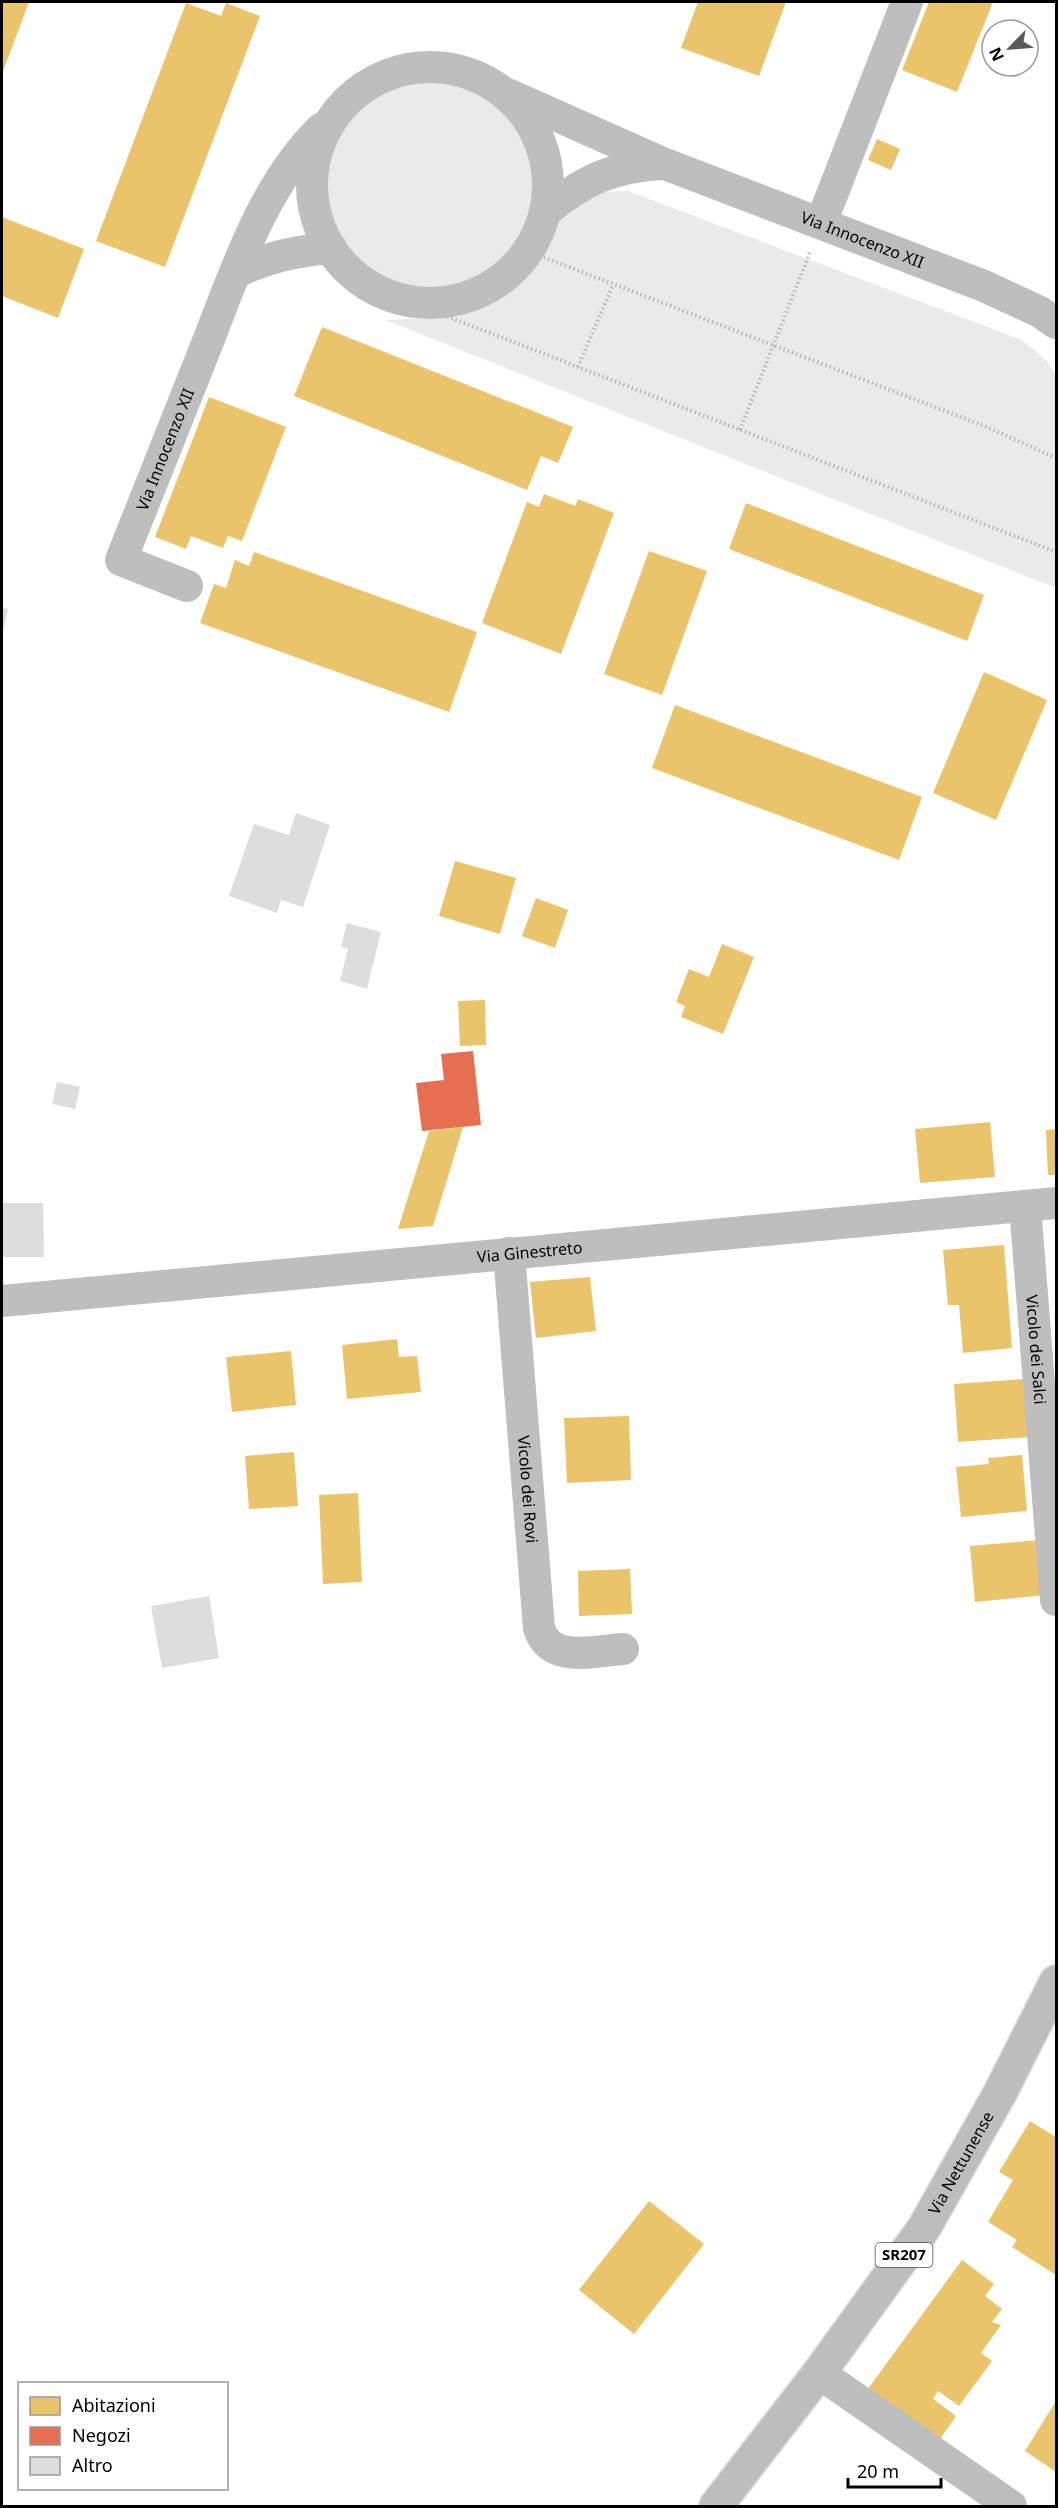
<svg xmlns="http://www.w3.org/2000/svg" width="1058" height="2508" viewBox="0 0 1058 2508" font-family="'Noto Sans',sans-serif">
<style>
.green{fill:#eaeaea}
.homes{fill:#e9c46a}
.shops{fill:#e76f51}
.building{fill:#ddd}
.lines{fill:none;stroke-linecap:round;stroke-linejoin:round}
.major-casing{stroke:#dbdbdb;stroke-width:36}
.path{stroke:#b8b8b8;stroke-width:4;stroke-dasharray:1.5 3;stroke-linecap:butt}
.minor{stroke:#bebebe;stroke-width:32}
.major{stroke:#bdbdbd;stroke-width:33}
.labels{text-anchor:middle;stroke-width:6;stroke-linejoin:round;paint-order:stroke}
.shield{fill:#fff;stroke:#4c4c4c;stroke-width:1.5}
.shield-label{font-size:15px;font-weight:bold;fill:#000}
.street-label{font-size:16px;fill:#000;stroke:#fff}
</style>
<rect width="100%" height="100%" fill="#fff"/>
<g class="green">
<circle cx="430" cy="185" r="103"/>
<path d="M 628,191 L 1022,340 L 1046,360 L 1056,375 L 1056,588 L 386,320 L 456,317 L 494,303 L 534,269 L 556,219 L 600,192 Z"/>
</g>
<g class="homes">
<path d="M 2,2 L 29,2 L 2,74 Z"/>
<path d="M 698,2 L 786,2 L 759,76 L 681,48 Z"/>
<path d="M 929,2 L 993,2 L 957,92 L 902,70 Z"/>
<path d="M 186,3 L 221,16 L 226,3 L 260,16 L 165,267 L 96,241 Z"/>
<path d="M 877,139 L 900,149 L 891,170 L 868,160 Z"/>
<path d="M 2,217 L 84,249 L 58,318 L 2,296 Z"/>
<path d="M 322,327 L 573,427 L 558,463 L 541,456 L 527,490 L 294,396 Z"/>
<path d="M 209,397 L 286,427 L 242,541 L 228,536 L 223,548 L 191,536 L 186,549 L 155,537 Z"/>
<path d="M 544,494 L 575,506 L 578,499 L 614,513 L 561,654 L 482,623 L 527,502 L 539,507 Z"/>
<path d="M 746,503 L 984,595 L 967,641 L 729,549 Z"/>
<path d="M 649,551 L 707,571 L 662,695 L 604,674 Z"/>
<path d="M 254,552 L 477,632 L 449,712 L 200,623 L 214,584 L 226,588 L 235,560 L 249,566 Z"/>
<path d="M 984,672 L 1047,700 L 996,820 L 933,793 Z"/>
<path d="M 675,705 L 922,797 L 899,860 L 652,768 Z"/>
<path d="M 455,861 L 516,878 L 500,934 L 439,916 Z"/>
<path d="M 536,898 L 568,910 L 555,948 L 522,936 Z"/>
<path d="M 722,944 L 754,957 L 723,1034 L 681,1017 L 685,1006 L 676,1002 L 689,969 L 709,977 Z"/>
<path d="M 485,1000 L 486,1045 L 460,1046 L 458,1001 Z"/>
<path d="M 990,1122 L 995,1177 L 920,1183 L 915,1129 Z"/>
<path d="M 463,1127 L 433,1226 L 398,1229 L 429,1131 Z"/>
<path d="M 1056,1129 L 1056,1175 L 1048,1175 L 1046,1130 Z"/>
<path d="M 1004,1245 L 1012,1348 L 963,1353 L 959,1305 L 948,1305 L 943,1250 Z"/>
<path d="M 590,1277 L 596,1331 L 536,1338 L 530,1282 Z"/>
<path d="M 397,1339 L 399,1357 L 417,1356 L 421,1392 L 347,1399 L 342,1345 Z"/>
<path d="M 291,1351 L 296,1405 L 232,1412 L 226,1357 Z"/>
<path d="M 1024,1379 L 1029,1437 L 958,1442 L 954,1384 Z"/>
<path d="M 629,1416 L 631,1480 L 567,1483 L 564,1418 Z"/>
<path d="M 294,1452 L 298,1506 L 249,1509 L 245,1456 Z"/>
<path d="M 1022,1455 L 1027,1511 L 961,1517 L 956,1467 L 989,1464 L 988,1458 Z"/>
<path d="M 358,1493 L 362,1582 L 323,1584 L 319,1495 Z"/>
<path d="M 1040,1540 L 1046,1595 L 975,1602 L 970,1546 Z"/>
<path d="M 630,1569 L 632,1614 L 579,1616 L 578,1571 Z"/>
<path d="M 1030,2121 L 1056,2137 L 1056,2275 L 1012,2247 L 1017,2240 L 988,2222 L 1013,2180 L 999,2172 Z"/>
<path d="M 649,2201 L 704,2244 L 634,2334 L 579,2290 Z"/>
<path d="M 962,2260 L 994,2284 L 985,2296 L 1002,2309 L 992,2322 L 1001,2325 L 981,2353 L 992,2361 L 959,2406 L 938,2391 L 933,2399 L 956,2416 L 936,2445 L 865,2393 Z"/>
<path d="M 1056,2401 L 1056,2472 L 1025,2451 Z"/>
</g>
<path class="shops" d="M 473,1051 L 481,1125 L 422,1131 L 416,1083 L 444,1080 L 441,1054 Z"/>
<g class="building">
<path d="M 2,608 L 8,609 L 2,635 Z"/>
<path d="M 296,813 L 330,825 L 303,907 L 281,900 L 277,913 L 229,896 L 254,824 L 289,835 Z"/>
<path d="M 347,923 L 381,932 L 367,989 L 340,981 L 348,949 L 341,947 Z"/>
<path d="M 57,1082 L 80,1087 L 75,1109 L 52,1104 Z"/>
<path d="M 2,1203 L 43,1203 L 44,1257 L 2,1257 Z"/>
<path d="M 209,1596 L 219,1658 L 162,1668 L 151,1606 Z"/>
</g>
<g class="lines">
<g class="major-casing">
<g id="major">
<path id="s6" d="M 716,2506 L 819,2373 L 924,2228 L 1000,2093 L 1056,1982"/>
</g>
</g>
<g class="path">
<path d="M 527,251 L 987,427 L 1056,458"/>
<path d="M 405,300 L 1056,552"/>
<path d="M 578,367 L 613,285"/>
<path d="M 740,430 L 810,252"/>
</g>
<g class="minor">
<circle cx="430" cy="185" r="118"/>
<path id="s1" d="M 510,95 L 665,164 L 984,286 L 1040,312 L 1056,323"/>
<path d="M 546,211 C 584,180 612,167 661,164"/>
<path d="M 821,223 L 907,2"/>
<path d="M 235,273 C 267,257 296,251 331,248"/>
<path id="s2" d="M 187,586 L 121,560 C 150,488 178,416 207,344 C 236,270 263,186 321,129"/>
<path id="s3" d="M 1025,1206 L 1056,1600"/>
<path id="s4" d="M 509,1253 L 539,1628 C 550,1664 594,1651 623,1649"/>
<path id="s5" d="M 2,1301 L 1056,1203"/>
<path d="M 819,2373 L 1011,2506"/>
</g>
<use href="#major" class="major"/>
</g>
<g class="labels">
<rect class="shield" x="875.5" y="2243" width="57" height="24" rx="4.5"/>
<g class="shield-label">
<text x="904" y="2260">SR207</text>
</g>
<g class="street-label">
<text dy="6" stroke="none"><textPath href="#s1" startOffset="381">Via Innocenzo XII</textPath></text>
<text dy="6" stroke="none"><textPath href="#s2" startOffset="190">Via Innocenzo XII</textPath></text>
<text dy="6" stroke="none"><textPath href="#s5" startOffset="530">Via Ginestreto</textPath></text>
<text dy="6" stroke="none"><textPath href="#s3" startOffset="144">Vicolo dei Salci</textPath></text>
<text dy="6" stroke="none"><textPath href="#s4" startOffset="237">Vicolo dei Rovi</textPath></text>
<text dy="6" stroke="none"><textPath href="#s6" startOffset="422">Via Nettunense</textPath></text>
</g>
</g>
<rect width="1058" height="2508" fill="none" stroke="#000000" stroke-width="6"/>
<rect x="18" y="2382" width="210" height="108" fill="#ffffff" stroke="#999999" stroke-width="1.5"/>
<rect x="30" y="2397" width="30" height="18" fill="#e9c46a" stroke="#999999" stroke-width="1.5"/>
<text x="72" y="2412" font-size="18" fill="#000000">Abitazioni</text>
<rect x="30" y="2427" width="30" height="18" fill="#e76f51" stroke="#999999" stroke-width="1.5"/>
<text x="72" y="2442" font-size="18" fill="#000000">Negozi</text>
<rect x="30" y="2457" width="30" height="18" fill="#dddddd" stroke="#999999" stroke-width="1.5"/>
<text x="72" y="2472" font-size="18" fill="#000000">Altro</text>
<g transform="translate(1010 48) rotate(245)"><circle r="28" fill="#ffffff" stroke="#999999" stroke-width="1.5"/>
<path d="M0-4.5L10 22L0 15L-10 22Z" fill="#595959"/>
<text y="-9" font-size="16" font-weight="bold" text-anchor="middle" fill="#000000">N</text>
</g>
<path d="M848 2478v9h93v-9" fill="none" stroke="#000000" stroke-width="3"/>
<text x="857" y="2478" font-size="18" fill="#000000" stroke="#ffffff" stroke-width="4.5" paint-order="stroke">20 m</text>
</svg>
